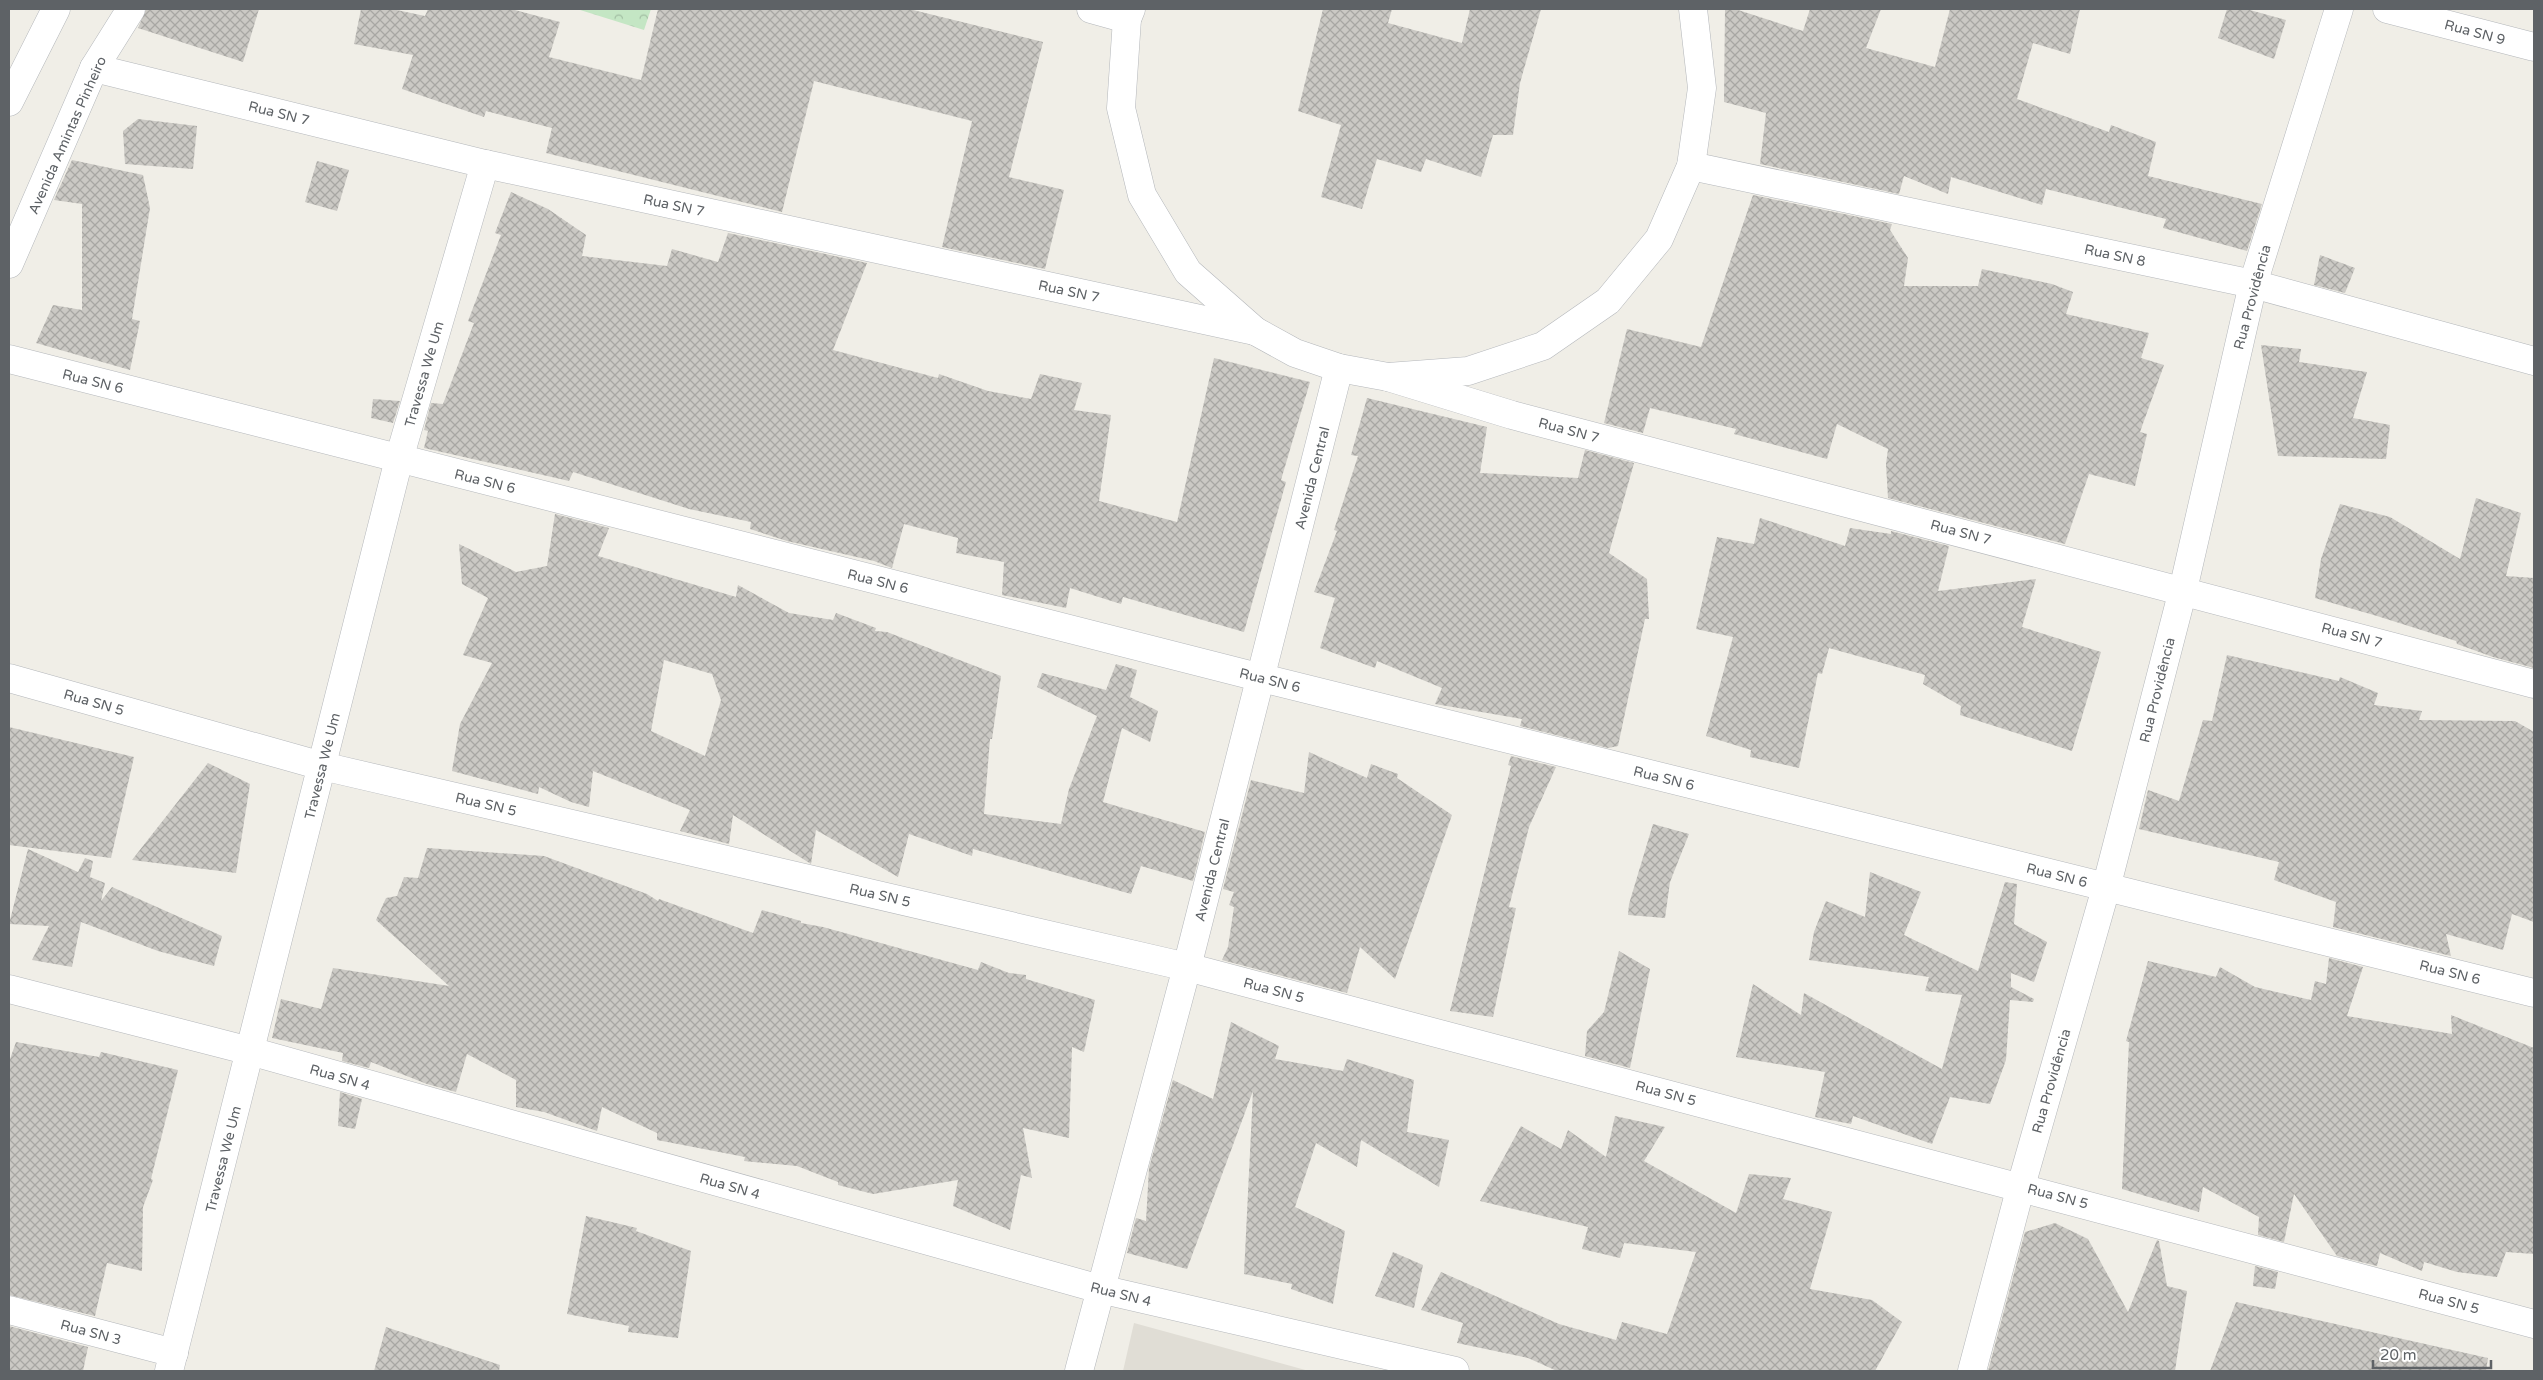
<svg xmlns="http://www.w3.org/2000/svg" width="2543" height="1380" viewBox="0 0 2543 1380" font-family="'Varela Round',sans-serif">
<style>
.education{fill:#e0ddd5}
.park{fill:url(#park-crowns)}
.building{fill:url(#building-cross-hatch);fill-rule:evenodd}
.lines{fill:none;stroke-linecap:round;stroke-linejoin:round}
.minor-casing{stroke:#b4b7bb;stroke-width:29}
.minor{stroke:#fff;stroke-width:28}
.labels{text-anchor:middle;stroke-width:4;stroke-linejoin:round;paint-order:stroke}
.street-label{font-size:14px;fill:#5e6266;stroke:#fff}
</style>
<defs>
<pattern id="park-crowns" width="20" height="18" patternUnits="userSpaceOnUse" patternTransform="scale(1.25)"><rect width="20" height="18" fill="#c4e6c4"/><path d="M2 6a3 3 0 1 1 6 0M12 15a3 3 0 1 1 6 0" fill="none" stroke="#a2bea3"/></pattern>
<pattern id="building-cross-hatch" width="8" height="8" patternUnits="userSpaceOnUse" patternTransform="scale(1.25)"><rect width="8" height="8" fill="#cbc9c4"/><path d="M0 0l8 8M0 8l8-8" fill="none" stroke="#a8a7a3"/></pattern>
</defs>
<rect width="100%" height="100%" fill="#f0eee7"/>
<path class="education" d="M 1134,1323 L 1309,1371 L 1123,1371 Z"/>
<path class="park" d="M 577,9 L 651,9 L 644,30 Z"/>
<g class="building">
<path d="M 146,9 L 259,9 L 243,62 L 138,28 Z"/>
<path d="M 361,9 L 392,9 L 425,16 L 428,9 L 511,9 L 560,22 L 549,57 L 641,80 L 658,9 L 909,9 L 1043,42 L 1009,177 L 1064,190 L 1045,269 L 942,247 L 972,121 L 814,81 L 782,212 L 546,153 L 552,128 L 486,111 L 484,117 L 402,89 L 413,55 L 354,44 Z"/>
<path d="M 1323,9 L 1392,9 L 1388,23 L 1462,43 L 1470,9 L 1541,9 L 1520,83 L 1513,135 L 1493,135 L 1481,177 L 1426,159 L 1421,172 L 1377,159 L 1362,209 L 1321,197 L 1341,125 L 1298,111 Z"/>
<path d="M 1725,9 L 1735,9 L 1803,31 L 1810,9 L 1881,9 L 1866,48 L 1935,67 L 1950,9 L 2080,9 L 2070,54 L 2033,43 L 2017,99 L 2109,132 L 2111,125 L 2156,142 L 2148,176 L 2262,204 L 2247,251 L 2163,228 L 2166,219 L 2046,189 L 2042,205 L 1951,177 L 1948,194 L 1904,176 L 1899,194 L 1760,164 L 1766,113 L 1724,102 Z"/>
<path d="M 2227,9 L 2246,9 L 2286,20 L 2274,59 L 2218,38 Z"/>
<path d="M 138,119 L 197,126 L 193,169 L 125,164 L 123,131 Z"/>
<path d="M 72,160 L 143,175 L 150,208 L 132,319 L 140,321 L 130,370 L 36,343 L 53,305 L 82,310 L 82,204 L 54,200 Z"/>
<path d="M 317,161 L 349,170 L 337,211 L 305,202 Z"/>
<path d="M 511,192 L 548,209 L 586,235 L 582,256 L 667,266 L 672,249 L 718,262 L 728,233 L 867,263 L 833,350 L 938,378 L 939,374 L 988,391 L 1031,399 L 1040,374 L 1082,383 L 1074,410 L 1111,415 L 1099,501 L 1177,522 L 1214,358 L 1310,382 L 1281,480 L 1286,482 L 1244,632 L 1123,597 L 1121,604 L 1070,588 L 1066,608 L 1002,595 L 1004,562 L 956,553 L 958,538 L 904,524 L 892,568 L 874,561 L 787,541 L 750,529 L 751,522 L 689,509 L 573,472 L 569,481 L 424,448 L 428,431 L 424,430 L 431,403 L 443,404 L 474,323 L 468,321 L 501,235 L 495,233 Z"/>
<path d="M 1753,195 L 1892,224 L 1890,230 L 1908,258 L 1904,286 L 1978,286 L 1982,269 L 2052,284 L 2073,292 L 2066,314 L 2149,333 L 2141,358 L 2164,365 L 2140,432 L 2147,434 L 2135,486 L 2089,474 L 2065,544 L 1888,498 L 1886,464 L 1888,449 L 1837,424 L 1827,459 L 1734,434 L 1736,429 L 1650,408 L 1643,433 L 1604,423 L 1627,329 L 1701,347 Z"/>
<path d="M 2320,255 L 2355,268 L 2345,293 L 2314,285 Z"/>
<path d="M 2261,345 L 2301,349 L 2299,362 L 2367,372 L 2353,418 L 2390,425 L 2386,459 L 2278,456 Z"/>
<path d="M 1367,398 L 1487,427 L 1480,473 L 1578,478 L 1585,450 L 1634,463 L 1609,553 L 1647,579 L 1649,619 L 1645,619 L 1618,746 L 1608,748 L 1520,726 L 1522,719 L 1435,704 L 1442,688 L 1377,661 L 1375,668 L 1320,648 L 1335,598 L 1314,592 L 1337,531 L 1334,530 L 1358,456 L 1351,455 Z"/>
<path d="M 373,399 L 400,401 L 393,423 L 371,418 Z"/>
<path d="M 2476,498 L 2521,513 L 2506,576 L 2534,578 L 2534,668 L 2493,657 L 2457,644 L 2456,641 L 2377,616 L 2315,598 L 2321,559 L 2340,504 L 2390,517 L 2460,559 Z"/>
<path d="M 555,514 L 609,528 L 598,556 L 736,597 L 738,585 L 789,613 L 833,620 L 836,613 L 876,628 L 875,631 L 887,632 L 1001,676 L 992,739 L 990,739 L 984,814 L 1061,824 L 1069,789 L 1097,716 L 1037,687 L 1042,673 L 1106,690 L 1116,664 L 1137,670 L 1130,697 L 1158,711 L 1150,742 L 1122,728 L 1103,802 L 1205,832 L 1193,881 L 1141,866 L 1131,894 L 973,849 L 972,856 L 909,834 L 898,877 L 816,830 L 811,864 L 733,815 L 729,844 L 680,831 L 690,810 L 593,771 L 589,807 L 571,802 L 539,787 L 538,794 L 452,771 L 460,724 L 492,663 L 463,655 L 488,598 L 462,584 L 459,544 L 516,572 L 547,566 ZM 664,660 L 712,674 L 721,700 L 705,756 L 651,731 Z"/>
<path d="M 1760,518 L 1845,546 L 1850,528 L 1891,534 L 1891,531 L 1949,546 L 1938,591 L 2036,579 L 2022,627 L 2101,652 L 2072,751 L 1960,715 L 1961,706 L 1923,684 L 1925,675 L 1829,648 L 1822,674 L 1818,673 L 1799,768 L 1750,757 L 1751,750 L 1706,736 L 1733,637 L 1696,629 L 1717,537 L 1754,544 Z"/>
<path d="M 2227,655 L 2339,681 L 2340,677 L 2378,693 L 2374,705 L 2422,711 L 2419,720 L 2515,721 L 2534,732 L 2534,922 L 2512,914 L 2503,950 L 2446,934 L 2451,956 L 2333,927 L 2336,902 L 2274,880 L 2279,862 L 2139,829 L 2148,790 L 2179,801 L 2203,720 L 2212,721 Z"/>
<path d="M 9,727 L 134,757 L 111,858 L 9,845 Z"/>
<path d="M 1309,752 L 1367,778 L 1371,764 L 1398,774 L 1397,778 L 1452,815 L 1395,979 L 1360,947 L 1347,993 L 1222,960 L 1228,947 L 1234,907 L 1229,905 L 1234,892 L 1223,889 L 1251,780 L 1304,793 Z"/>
<path d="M 1511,756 L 1556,767 L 1529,827 L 1509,907 L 1516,908 L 1493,1017 L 1450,1011 L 1511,766 L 1508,765 Z"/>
<path d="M 208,763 L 250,784 L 236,873 L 132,860 Z"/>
<path d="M 1653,824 L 1689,834 L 1670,882 L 1665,918 L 1628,915 L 1629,904 Z"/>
<path d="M 427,848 L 544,856 L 647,894 L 658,901 L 659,899 L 753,933 L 762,910 L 801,921 L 801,923 L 823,927 L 978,970 L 981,962 L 1009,973 L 1026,975 L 1026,979 L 1095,1000 L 1084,1052 L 1072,1047 L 1069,1138 L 1023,1128 L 1032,1178 L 1021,1175 L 1010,1230 L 953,1206 L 958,1180 L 873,1194 L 838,1185 L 838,1182 L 797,1166 L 744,1161 L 745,1157 L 657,1140 L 657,1133 L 602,1107 L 597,1131 L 544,1112 L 516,1107 L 516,1080 L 467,1054 L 456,1092 L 427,1084 L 371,1062 L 369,1068 L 342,1061 L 343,1053 L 272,1038 L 281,999 L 321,1009 L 333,968 L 449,986 L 376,920 L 386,898 L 397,896 L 404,877 L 418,878 Z"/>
<path d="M 28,849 L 78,872 L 85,858 L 93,861 L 90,877 L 105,883 L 101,901 L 112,887 L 222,936 L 214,966 L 158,951 L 81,922 L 72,967 L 32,960 L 49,926 L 9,924 Z"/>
<path d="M 1870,872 L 1921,892 L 1904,935 L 1978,971 L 2005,882 L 2017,884 L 2014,924 L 2047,942 L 2034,982 L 2011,973 L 2011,987 L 2034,999 L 2033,1002 L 2010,1000 L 2006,1060 L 1990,1104 L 1950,1097 L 1932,1144 L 1853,1116 L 1851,1124 L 1815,1117 L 1825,1072 L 1736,1057 L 1753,984 L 1801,1015 L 1804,993 L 1942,1069 L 1962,995 L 1925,991 L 1929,977 L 1809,960 L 1814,932 L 1826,901 L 1865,917 Z"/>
<path d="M 1619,951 L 1650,969 L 1630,1068 L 1585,1056 L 1587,1031 L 1604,1012 Z"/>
<path d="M 2329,958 L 2363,967 L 2347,1016 L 2452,1034 L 2451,1015 L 2534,1048 L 2534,1254 L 2506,1252 L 2497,1277 L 2457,1272 L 2424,1262 L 2422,1271 L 2380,1253 L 2377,1266 L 2337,1256 L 2294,1194 L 2284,1242 L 2258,1235 L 2259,1217 L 2203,1187 L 2199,1212 L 2122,1189 L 2129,1042 L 2126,1041 L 2148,961 L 2216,977 L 2220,967 L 2255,987 L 2311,1000 L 2315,981 L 2326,984 Z"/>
<path d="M 1231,1022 L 1279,1046 L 1275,1059 L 1343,1071 L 1347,1059 L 1414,1080 L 1407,1132 L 1449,1140 L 1439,1187 L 1361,1140 L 1357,1167 L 1316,1143 L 1295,1207 L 1345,1231 L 1333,1304 L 1291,1289 L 1292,1284 L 1244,1274 L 1253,1091 L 1187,1269 L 1127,1253 L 1136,1218 L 1146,1221 L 1149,1168 L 1173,1080 L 1213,1099 Z"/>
<path d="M 16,1042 L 99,1057 L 101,1052 L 178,1070 L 151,1179 L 153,1180 L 143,1207 L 142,1271 L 107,1263 L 95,1316 L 9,1295 L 9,1062 Z"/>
<path d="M 340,1092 L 362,1099 L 355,1129 L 338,1126 Z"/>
<path d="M 1615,1116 L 1665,1127 L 1644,1161 L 1736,1213 L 1749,1174 L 1791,1178 L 1783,1199 L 1832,1212 L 1810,1289 L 1872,1300 L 1902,1322 L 1875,1371 L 1557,1371 L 1528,1358 L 1457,1343 L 1463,1323 L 1421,1310 L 1441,1272 L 1559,1324 L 1616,1340 L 1622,1322 L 1667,1334 L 1696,1252 L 1624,1243 L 1620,1258 L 1582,1249 L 1588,1227 L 1480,1201 L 1521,1126 L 1561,1149 L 1568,1130 L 1606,1157 Z"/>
<path d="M 586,1216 L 637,1228 L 636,1231 L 691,1251 L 678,1338 L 628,1332 L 629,1326 L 567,1314 Z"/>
<path d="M 2055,1223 L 2088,1239 L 2128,1312 L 2157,1240 L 2159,1241 L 2167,1286 L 2187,1291 L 2175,1371 L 1988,1371 L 2025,1232 Z"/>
<path d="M 1393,1252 L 1423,1265 L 1414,1308 L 1375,1296 Z"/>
<path d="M 2255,1266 L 2278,1272 L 2275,1289 L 2253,1286 Z"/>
<path d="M 2236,1302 L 2488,1358 L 2486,1371 L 2210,1371 Z"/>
<path d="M 9,1326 L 88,1347 L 83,1371 L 9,1371 Z"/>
<path d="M 386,1327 L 500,1365 L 499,1371 L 374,1371 Z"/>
</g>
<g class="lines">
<g class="minor-casing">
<g id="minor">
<path d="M 1091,9 L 1127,19"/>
<path d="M 1131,9 L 1127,19 L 1121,108 L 1142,195 L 1188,272 L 1255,331 L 1295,353 L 1339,368 L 1388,377 L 1468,371 L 1543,346 L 1608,301 L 1659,239 L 1691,166 L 1702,88 L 1693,9"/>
<path d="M 2387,9 L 2534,47"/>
<path d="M 94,68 L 485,164 L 1255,331"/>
<path d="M 9,102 L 56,9"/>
<path d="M 1691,166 L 2253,284 L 2534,361"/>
<path d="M 9,264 L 94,68 L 131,9"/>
<path d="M 9,359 L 1262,678 L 2534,993"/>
<path d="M 1388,377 L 1512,415 L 2534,684"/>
<path d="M 9,678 L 322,766 L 1187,967 L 2534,1324"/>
<path d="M 9,989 L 250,1051 L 1100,1289 L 1455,1371"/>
<path d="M 9,1310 L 174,1353"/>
<path d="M 169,1371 L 399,459 L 485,164"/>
<path d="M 1079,1371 L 1187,967 L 1339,368"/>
<path d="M 1972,1371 L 2021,1186 L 2106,888 L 2183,590 L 2253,284 L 2339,9"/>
</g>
</g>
<use href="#minor" class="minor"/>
</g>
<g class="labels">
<g class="street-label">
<text transform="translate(2475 32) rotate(15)" y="5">Rua SN 9</text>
<text transform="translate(279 113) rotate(14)" y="5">Rua SN 7</text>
<text transform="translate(67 135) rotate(-66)" y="5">Avenida Amintas Pinheiro</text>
<text transform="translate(674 205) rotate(12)" y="5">Rua SN 7</text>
<text transform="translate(2115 255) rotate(12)" y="5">Rua SN 8</text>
<text transform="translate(1069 291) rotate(12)" y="5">Rua SN 7</text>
<text transform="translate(2252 297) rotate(-75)" y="5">Rua Providência</text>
<text transform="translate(424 374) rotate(-74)" y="5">Travessa We Um</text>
<text transform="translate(93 381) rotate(14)" y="5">Rua SN 6</text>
<text transform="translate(1569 430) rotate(15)" y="5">Rua SN 7</text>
<text transform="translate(1312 478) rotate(-76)" y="5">Avenida Central</text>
<text transform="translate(485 481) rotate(14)" y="5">Rua SN 6</text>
<text transform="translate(1961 532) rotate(15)" y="5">Rua SN 7</text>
<text transform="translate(878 581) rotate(14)" y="5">Rua SN 6</text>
<text transform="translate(2352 635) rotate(15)" y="5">Rua SN 7</text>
<text transform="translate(1270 680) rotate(14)" y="5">Rua SN 6</text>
<text transform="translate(2157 690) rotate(-76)" y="5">Rua Providência</text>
<text transform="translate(94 702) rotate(16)" y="5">Rua SN 5</text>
<text transform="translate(322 766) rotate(-76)" y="5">Travessa We Um</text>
<text transform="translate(1664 778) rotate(14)" y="5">Rua SN 6</text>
<text transform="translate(486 804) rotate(13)" y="5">Rua SN 5</text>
<text transform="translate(1212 870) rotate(-76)" y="5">Avenida Central</text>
<text transform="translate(2057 875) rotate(14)" y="5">Rua SN 6</text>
<text transform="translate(880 895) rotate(13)" y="5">Rua SN 5</text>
<text transform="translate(2450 972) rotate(14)" y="5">Rua SN 6</text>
<text transform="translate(1274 990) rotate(15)" y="5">Rua SN 5</text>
<text transform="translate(340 1077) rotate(16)" y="5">Rua SN 4</text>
<text transform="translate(2051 1081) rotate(-74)" y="5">Rua Providência</text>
<text transform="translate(1666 1093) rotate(15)" y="5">Rua SN 5</text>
<text transform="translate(223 1159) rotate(-76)" y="5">Travessa We Um</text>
<text transform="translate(730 1186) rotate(16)" y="5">Rua SN 4</text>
<text transform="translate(2058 1196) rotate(15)" y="5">Rua SN 5</text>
<text transform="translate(1121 1294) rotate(14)" y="5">Rua SN 4</text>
<text transform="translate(2449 1301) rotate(15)" y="5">Rua SN 5</text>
<text transform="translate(91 1332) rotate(15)" y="5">Rua SN 3</text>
</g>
</g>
<rect width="2543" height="1380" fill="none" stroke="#5e6266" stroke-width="20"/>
<path d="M2373 1360v8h118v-8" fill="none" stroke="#5e6266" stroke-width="2.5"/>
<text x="2380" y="1360" font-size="15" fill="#5e6266" stroke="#ffffff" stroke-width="4" paint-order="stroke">20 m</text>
</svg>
